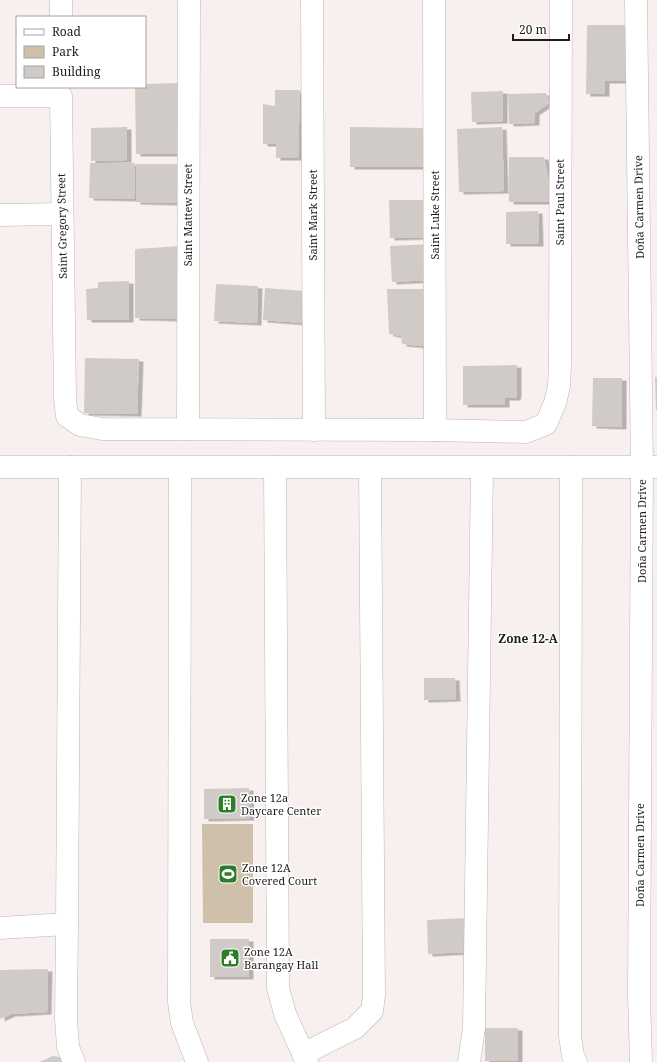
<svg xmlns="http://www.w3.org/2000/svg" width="657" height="1062" viewBox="0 0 657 1062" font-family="'Noto Serif',serif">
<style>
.green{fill:#cfc0ac}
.building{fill:#d1cbc7;filter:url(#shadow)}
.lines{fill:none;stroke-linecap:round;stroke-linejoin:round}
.minor-casing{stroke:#bdb5b3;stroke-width:23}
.minor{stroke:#fff;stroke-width:22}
.labels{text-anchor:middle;stroke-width:3;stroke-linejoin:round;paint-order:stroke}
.street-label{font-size:11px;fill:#1f1c1b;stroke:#fff}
.poi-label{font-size:11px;fill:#1f1c1b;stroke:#fff;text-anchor:start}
.neighbourhood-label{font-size:12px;font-weight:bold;fill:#1f1c1b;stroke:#fff}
</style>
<defs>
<filter id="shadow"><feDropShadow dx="4.5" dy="2.5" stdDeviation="0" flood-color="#0004"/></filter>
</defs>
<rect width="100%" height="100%" fill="#f8f0ee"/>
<path class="green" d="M 202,824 L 253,824 L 253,923 L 203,923 Z"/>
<g class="building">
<path d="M 587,25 L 628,25 L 627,81 L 605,81 L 605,94 L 586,94 Z"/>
<path d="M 179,83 L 179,154 L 136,154 L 135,87 L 145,87 L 145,84 Z"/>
<path d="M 275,90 L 300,90 L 298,158 L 276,158 L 276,144 L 263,144 L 263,104 L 275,106 Z"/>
<path d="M 503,91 L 503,121 L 472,122 L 471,92 Z"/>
<path d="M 546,93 L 549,103 L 535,113 L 535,123 L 509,124 L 508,94 Z"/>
<path d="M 127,127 L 127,160 L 91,161 L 91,128 Z"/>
<path d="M 350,127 L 426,128 L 425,167 L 350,167 Z"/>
<path d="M 502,127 L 504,191 L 459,192 L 457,129 Z"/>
<path d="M 509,157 L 544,157 L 553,202 L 509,202 Z"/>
<path d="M 90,163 L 135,163 L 134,199 L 89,198 Z"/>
<path d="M 136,164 L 178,164 L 177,203 L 136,202 Z"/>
<path d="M 389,200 L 426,200 L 426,237 L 390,238 Z"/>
<path d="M 538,211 L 539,244 L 506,244 L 506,212 Z"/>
<path d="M 431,244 L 432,280 L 392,282 L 390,246 Z"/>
<path d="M 182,246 L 181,319 L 135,318 L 135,249 Z"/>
<path d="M 129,281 L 129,320 L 87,320 L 86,289 L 98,288 L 98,282 Z"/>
<path d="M 216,284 L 258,286 L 257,323 L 214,321 Z"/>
<path d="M 265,288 L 306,291 L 303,323 L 263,320 Z"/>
<path d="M 387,289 L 424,289 L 423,346 L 402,344 L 401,336 L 389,334 Z"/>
<path d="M 85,358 L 139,359 L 137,414 L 84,413 Z"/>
<path d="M 517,365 L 517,393 L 516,398 L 505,398 L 505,405 L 463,405 L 463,366 Z"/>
<path d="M 655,377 L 657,377 L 657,410 L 656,410 Z"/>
<path d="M 593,378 L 622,378 L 622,427 L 592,426 Z"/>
<path d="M 424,678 L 455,678 L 456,699 L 424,700 Z"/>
<path d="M 249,788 L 250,818 L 204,819 L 204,789 Z"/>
<path d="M 465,918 L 466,952 L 428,954 L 427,920 Z"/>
<rect x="210" y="939" width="39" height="38"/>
<path d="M 48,969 L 47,1012 L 11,1014 L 0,1019 L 0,970 Z"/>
<rect x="485" y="1028" width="33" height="33"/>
<path d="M 53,1056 L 64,1058 L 65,1062 L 39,1062 Z"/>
</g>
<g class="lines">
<g class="minor-casing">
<g id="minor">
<path d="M 312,0 L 314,430"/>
<path d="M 434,0 L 435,430"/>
<path d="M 636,0 L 642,468 L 639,996 L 641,1062"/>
<path d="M 61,17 L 61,0"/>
<path d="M 0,96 L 61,96 L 65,399 L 67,416 L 80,425 L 102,429 L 435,430 L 526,432 L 546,424 L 555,403 L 559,386 L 560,364 L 561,0"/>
<path d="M 0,215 L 62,214"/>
<path d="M 188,429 L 189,0"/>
<path d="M 0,467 L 656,467"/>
<path d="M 70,467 L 67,924 L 66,1019 L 68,1047 L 74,1062"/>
<path d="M 275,467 L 278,988 L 285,1014 L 307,1062"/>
<path d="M 571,467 L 570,1036 L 573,1056 L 576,1062"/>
<path d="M 180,468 L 179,1002 L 182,1023 L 197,1062"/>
<path d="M 0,928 L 67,924"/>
<path d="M 303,1054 L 355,1028 L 372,1011 L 374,995 L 370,468"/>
<path d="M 469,1062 L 474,1028 L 482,468"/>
</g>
</g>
<use href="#minor" class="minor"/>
</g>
<defs>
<g id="building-square" transform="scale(1)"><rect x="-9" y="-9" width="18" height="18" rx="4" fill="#2c7e2a" stroke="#fff"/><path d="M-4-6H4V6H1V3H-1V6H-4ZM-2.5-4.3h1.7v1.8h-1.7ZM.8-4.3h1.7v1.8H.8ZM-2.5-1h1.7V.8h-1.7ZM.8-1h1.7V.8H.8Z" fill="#fff"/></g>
<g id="stadium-square" transform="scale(1)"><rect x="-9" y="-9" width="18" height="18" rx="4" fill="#2c7e2a" stroke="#fff"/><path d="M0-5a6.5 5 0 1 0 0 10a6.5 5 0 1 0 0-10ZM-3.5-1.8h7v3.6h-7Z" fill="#fff"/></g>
<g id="civic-square" transform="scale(1)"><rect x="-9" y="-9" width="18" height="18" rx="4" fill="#2c7e2a" stroke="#fff"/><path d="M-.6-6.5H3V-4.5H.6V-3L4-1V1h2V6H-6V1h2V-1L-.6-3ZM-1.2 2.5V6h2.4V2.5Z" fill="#fff"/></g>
</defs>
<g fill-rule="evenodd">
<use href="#building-square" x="227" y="804"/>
<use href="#stadium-square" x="228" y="874"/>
<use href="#civic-square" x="230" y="958"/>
</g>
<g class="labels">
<g class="street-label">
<text transform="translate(560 202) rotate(-90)" y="4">Saint Paul Street</text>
<text transform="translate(639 207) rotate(-91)" y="4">Doña Carmen Drive</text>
<text transform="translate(188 215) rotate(-90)" y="4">Saint Mattew Street</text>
<text transform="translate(313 215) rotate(-90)" y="4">Saint Mark Street</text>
<text transform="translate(435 215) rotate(-90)" y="4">Saint Luke Street</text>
<text transform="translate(62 226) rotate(-91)" y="4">Saint Gregory Street</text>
<text transform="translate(642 531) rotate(-90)" y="4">Doña Carmen Drive</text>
<text transform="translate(640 855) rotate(-90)" y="4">Doña Carmen Drive</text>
</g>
<g class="poi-label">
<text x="241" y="802">Zone 12a<tspan x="241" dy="13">Daycare Center</tspan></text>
<text x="242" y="872">Zone 12A<tspan x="242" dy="13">Covered Court</tspan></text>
<text x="244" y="956">Zone 12A<tspan x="244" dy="13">Barangay Hall</tspan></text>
</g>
<g class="neighbourhood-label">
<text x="528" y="643">Zone 12-A</text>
</g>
</g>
<rect x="16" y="16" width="130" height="72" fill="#ffffff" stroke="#a5a4a4"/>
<rect x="24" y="29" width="20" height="6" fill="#ffffff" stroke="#a5a4a4"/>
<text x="52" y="36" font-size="12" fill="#1f1c1b">Road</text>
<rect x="24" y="46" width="20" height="12" fill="#cfc0ac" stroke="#a5a4a4"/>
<text x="52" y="56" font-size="12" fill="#1f1c1b">Park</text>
<rect x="24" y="66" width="20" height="12" fill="#d1cbc7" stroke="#a5a4a4"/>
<text x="52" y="76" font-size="12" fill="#1f1c1b">Building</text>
<path d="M513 34v6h56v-6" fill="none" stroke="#1f1c1b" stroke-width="2"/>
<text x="519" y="34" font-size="12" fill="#1f1c1b" stroke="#ffffff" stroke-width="3" paint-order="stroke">20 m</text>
</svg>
